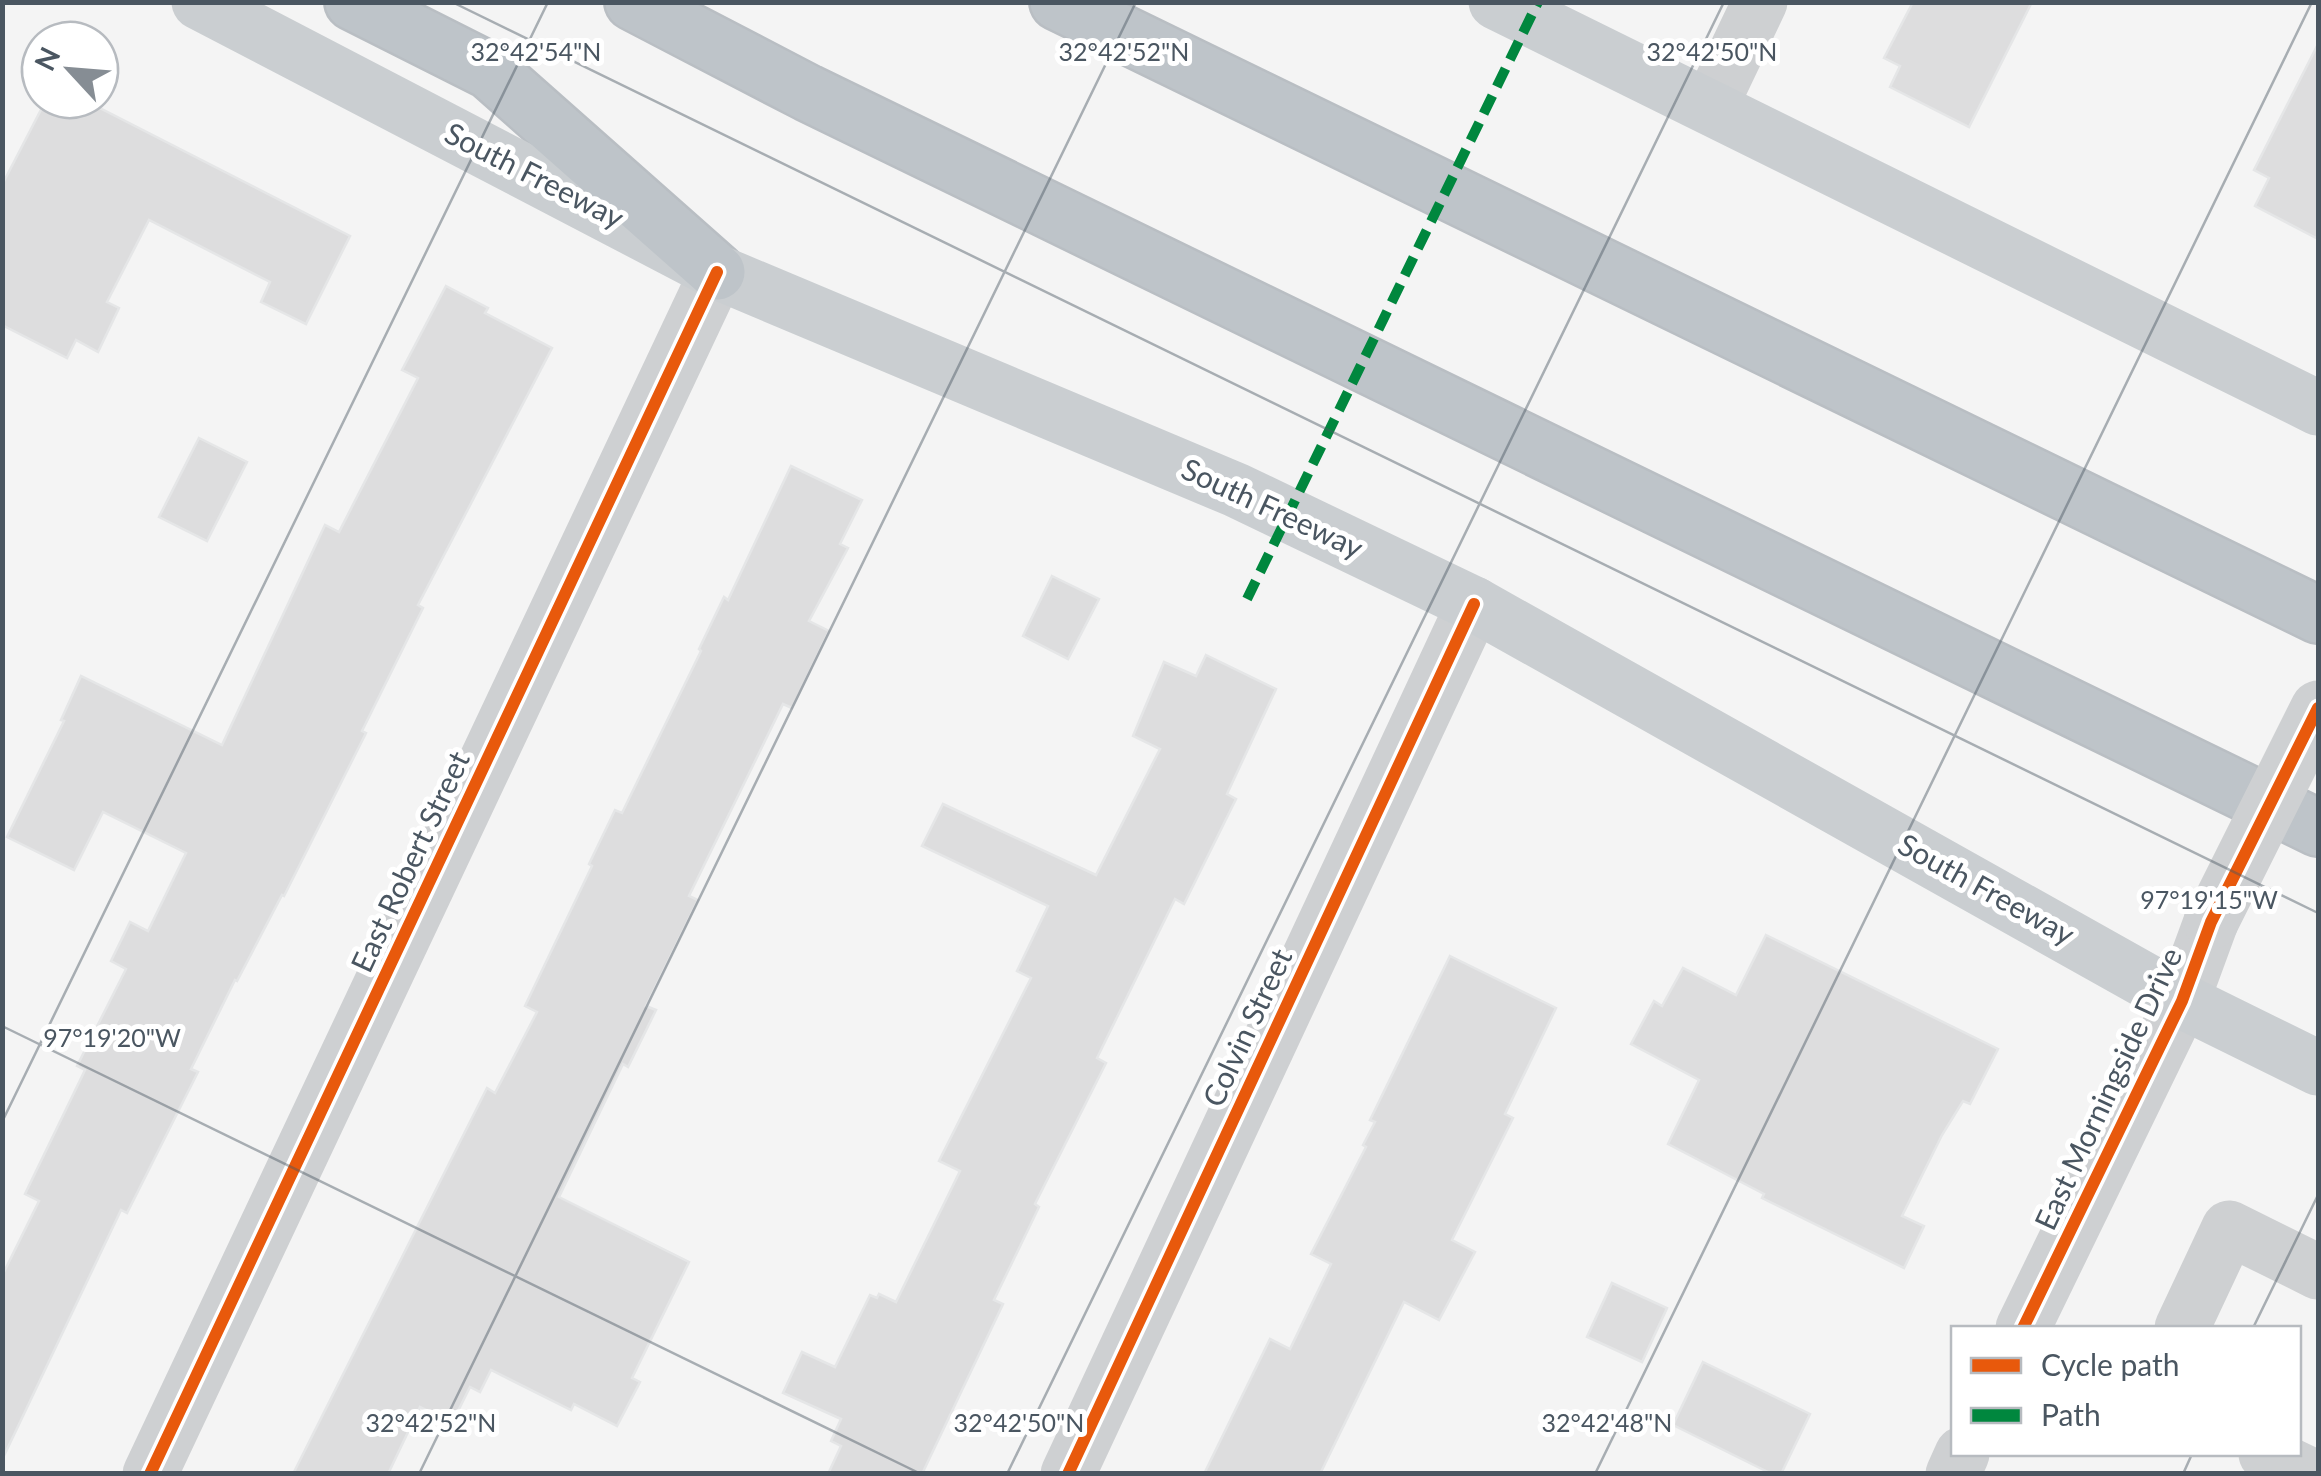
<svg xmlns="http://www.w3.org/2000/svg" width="2321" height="1476" viewBox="0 0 2321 1476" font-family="Lato,sans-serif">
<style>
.building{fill:#ddddde;stroke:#e5e6e7;stroke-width:2.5}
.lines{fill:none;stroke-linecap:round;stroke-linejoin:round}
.highway-casing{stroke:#b9bec3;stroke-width:60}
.minor{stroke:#ced0d2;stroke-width:55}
.major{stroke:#caced1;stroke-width:55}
.highway{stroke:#bec4c9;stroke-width:55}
.minor-bridge{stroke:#ced0d2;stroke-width:55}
.quiet{stroke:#00873e;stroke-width:10;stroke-dasharray:20 10;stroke-linecap:butt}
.cycleway-casing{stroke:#fff;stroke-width:19}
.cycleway{stroke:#e8590c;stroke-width:12}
.ticks{fill:none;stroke:#4a5661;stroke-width:2.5;stroke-opacity:0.45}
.labels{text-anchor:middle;stroke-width:10;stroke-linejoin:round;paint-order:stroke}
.street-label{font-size:30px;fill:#4a5661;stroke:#fff}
.ticks-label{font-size:25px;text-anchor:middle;fill:#4a5661;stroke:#fff;stroke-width:10;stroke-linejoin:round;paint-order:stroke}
</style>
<rect width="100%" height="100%" fill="#f4f4f4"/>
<g class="building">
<path d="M 1913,2 L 2032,2 L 1969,127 L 1890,87 L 1900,66 L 1884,58 Z"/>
<path d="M 2318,44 L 2318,239 L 2255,206 L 2269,178 L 2254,170 Z"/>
<path d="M 46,100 L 84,100 L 350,236 L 306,324 L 261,302 L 270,282 L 149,220 L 107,302 L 119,308 L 98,352 L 76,340 L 67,358 L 2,325 L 2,185 Z"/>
<path d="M 446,286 L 488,308 L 485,313 L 552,348 L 418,605 L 423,608 L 362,731 L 366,733 L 284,896 L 282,895 L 237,981 L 235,980 L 191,1069 L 198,1072 L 127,1213 L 121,1210 L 2,1460 L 2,1276 L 39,1201 L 25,1194 L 85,1070 L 77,1066 L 126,969 L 111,961 L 130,922 L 148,931 L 186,853 L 103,812 L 74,870 L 7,837 L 64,721 L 61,720 L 81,676 L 222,745 L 325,525 L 339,532 L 418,378 L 402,370 Z"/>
<path d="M 199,438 L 247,462 L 207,541 L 159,517 Z"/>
<path d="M 791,466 L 862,500 L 840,544 L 848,548 L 809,621 L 829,631 L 792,708 L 783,704 L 689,896 L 698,900 L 646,1006 L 656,1010 L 628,1067 L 623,1064 L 559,1197 L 689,1262 L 632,1378 L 640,1382 L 617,1426 L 574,1404 L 571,1410 L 491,1370 L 480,1392 L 470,1387 L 452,1423 L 420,1407 L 388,1474 L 293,1474 L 487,1088 L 495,1093 L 537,1012 L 525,1006 L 592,866 L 589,864 L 615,810 L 622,813 L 701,651 L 699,649 L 724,597 L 728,600 Z"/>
<path d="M 1052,576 L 1099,599 L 1068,659 L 1023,636 Z"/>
<path d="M 1206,655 L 1276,689 L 1227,794 L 1236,799 L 1184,904 L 1175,899 L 1097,1058 L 1106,1063 L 1035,1204 L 1039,1207 L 994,1300 L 1003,1304 L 922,1474 L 828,1474 L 841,1446 L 831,1441 L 841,1419 L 783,1393 L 802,1352 L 835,1367 L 870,1295 L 877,1298 L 879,1294 L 896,1302 L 960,1171 L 939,1161 L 1031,978 L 1017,971 L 1048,906 L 922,846 L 943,804 L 1096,875 L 1160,749 L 1133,736 L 1164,662 L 1196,676 Z"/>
<path d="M 1766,935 L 1998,1049 L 1970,1104 L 1963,1101 L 1942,1135 L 1902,1216 L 1924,1226 L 1904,1268 L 1762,1198 L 1764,1194 L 1668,1144 L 1699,1080 L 1631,1044 L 1654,1001 L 1662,1006 L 1683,968 L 1736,995 Z"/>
<path d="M 1450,956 L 1556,1008 L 1505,1114 L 1513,1118 L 1452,1240 L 1475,1252 L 1439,1320 L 1404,1302 L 1320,1474 L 1204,1474 L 1270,1339 L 1290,1349 L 1331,1264 L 1311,1254 L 1366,1147 L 1363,1145 L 1375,1122 L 1370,1120 Z"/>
<path d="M 1612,1283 L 1667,1308 L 1642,1362 L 1587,1337 Z"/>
<path d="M 1703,1362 L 1810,1414 L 1781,1474 L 1772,1474 L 1673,1425 Z"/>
</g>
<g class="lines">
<g class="highway-casing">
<g id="highway">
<path d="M 353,2 L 490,71 L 717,272"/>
<path d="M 633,2 L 808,93 L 2318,828"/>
<path d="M 1058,2 L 2318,615"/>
</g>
</g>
<g class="minor">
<path d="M 1710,107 L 1760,2"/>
<path d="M 2023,1328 L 2182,1001 L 2211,922"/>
<path d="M 2182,1328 L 2229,1228 L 2318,1272"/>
<path d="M 2266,1454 L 2308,1474"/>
<path d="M 150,1474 L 717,272"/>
<path d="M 1068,1474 L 1474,604"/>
<path d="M 1953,1474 L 1962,1454"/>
</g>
<g class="major">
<path d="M 199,2 L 717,272 L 1236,490 L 1474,604 L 2182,1001 L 2318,1068"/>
<path d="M 1496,2 L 2318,408"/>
</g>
<use href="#highway" class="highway"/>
<path class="minor-bridge" d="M 2211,922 L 2318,708"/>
<path class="quiet" d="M 1247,599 L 1538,2"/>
<g class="cycleway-casing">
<g id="cycleway">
<path d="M 2023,1328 L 2182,1001 L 2211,922 L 2318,708"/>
<path d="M 150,1474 L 717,272"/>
<path d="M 1068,1474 L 1474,604"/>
</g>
</g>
<use href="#cycleway" class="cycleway"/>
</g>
<path class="ticks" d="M 452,2 L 2318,913M 2,1026 L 921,1474M 2,1122 L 548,2M 2253,1328 L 2318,1195M 419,1474 L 1136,2M 1007,1474 L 1724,2M 1595,1474 L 2312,2M 2183,1474 L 2192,1454"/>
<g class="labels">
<g class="street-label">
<text transform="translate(534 176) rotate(27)" y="10">South Freeway</text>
<text transform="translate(1272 509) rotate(25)" y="10">South Freeway</text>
<text transform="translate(411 862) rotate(-65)" y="10">East Robert Street</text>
<text transform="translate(1986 890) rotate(29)" y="10">South Freeway</text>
<text transform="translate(1248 1028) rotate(-65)" y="10">Colvin Street</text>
<text transform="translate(2109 1089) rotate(-65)" y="10">East Morningside Drive</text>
</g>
</g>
<g class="ticks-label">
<text x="536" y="61">32°42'54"N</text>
<text x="1124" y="61">32°42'52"N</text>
<text x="1712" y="61">32°42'50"N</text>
<text x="2209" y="909">97°19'15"W</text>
<text x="112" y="1047">97°19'20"W</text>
<text x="431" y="1432">32°42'52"N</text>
<text x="1019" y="1432">32°42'50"N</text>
<text x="1607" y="1432">32°42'48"N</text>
</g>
<rect width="2321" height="1476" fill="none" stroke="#4a5661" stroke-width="10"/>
<rect x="1951" y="1326" width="350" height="130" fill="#ffffff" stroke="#b7bbc0" stroke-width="2.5"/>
<rect x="1971" y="1358" width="50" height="15" fill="#e8590c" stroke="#b7bbc0" stroke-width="2.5"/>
<text x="2041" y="1376" font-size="30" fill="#4a5661">Cycle path</text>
<rect x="1971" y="1408" width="50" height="15" fill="#00873e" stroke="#b7bbc0" stroke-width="2.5"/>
<text x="2041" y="1426" font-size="30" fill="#4a5661">Path</text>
<g transform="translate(70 70) rotate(296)"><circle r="48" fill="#ffffff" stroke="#b7bbc0" stroke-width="2.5"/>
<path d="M0-8L18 38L0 25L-18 38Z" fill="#868d94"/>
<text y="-15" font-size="28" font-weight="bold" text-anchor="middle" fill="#4a5661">N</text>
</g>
</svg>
